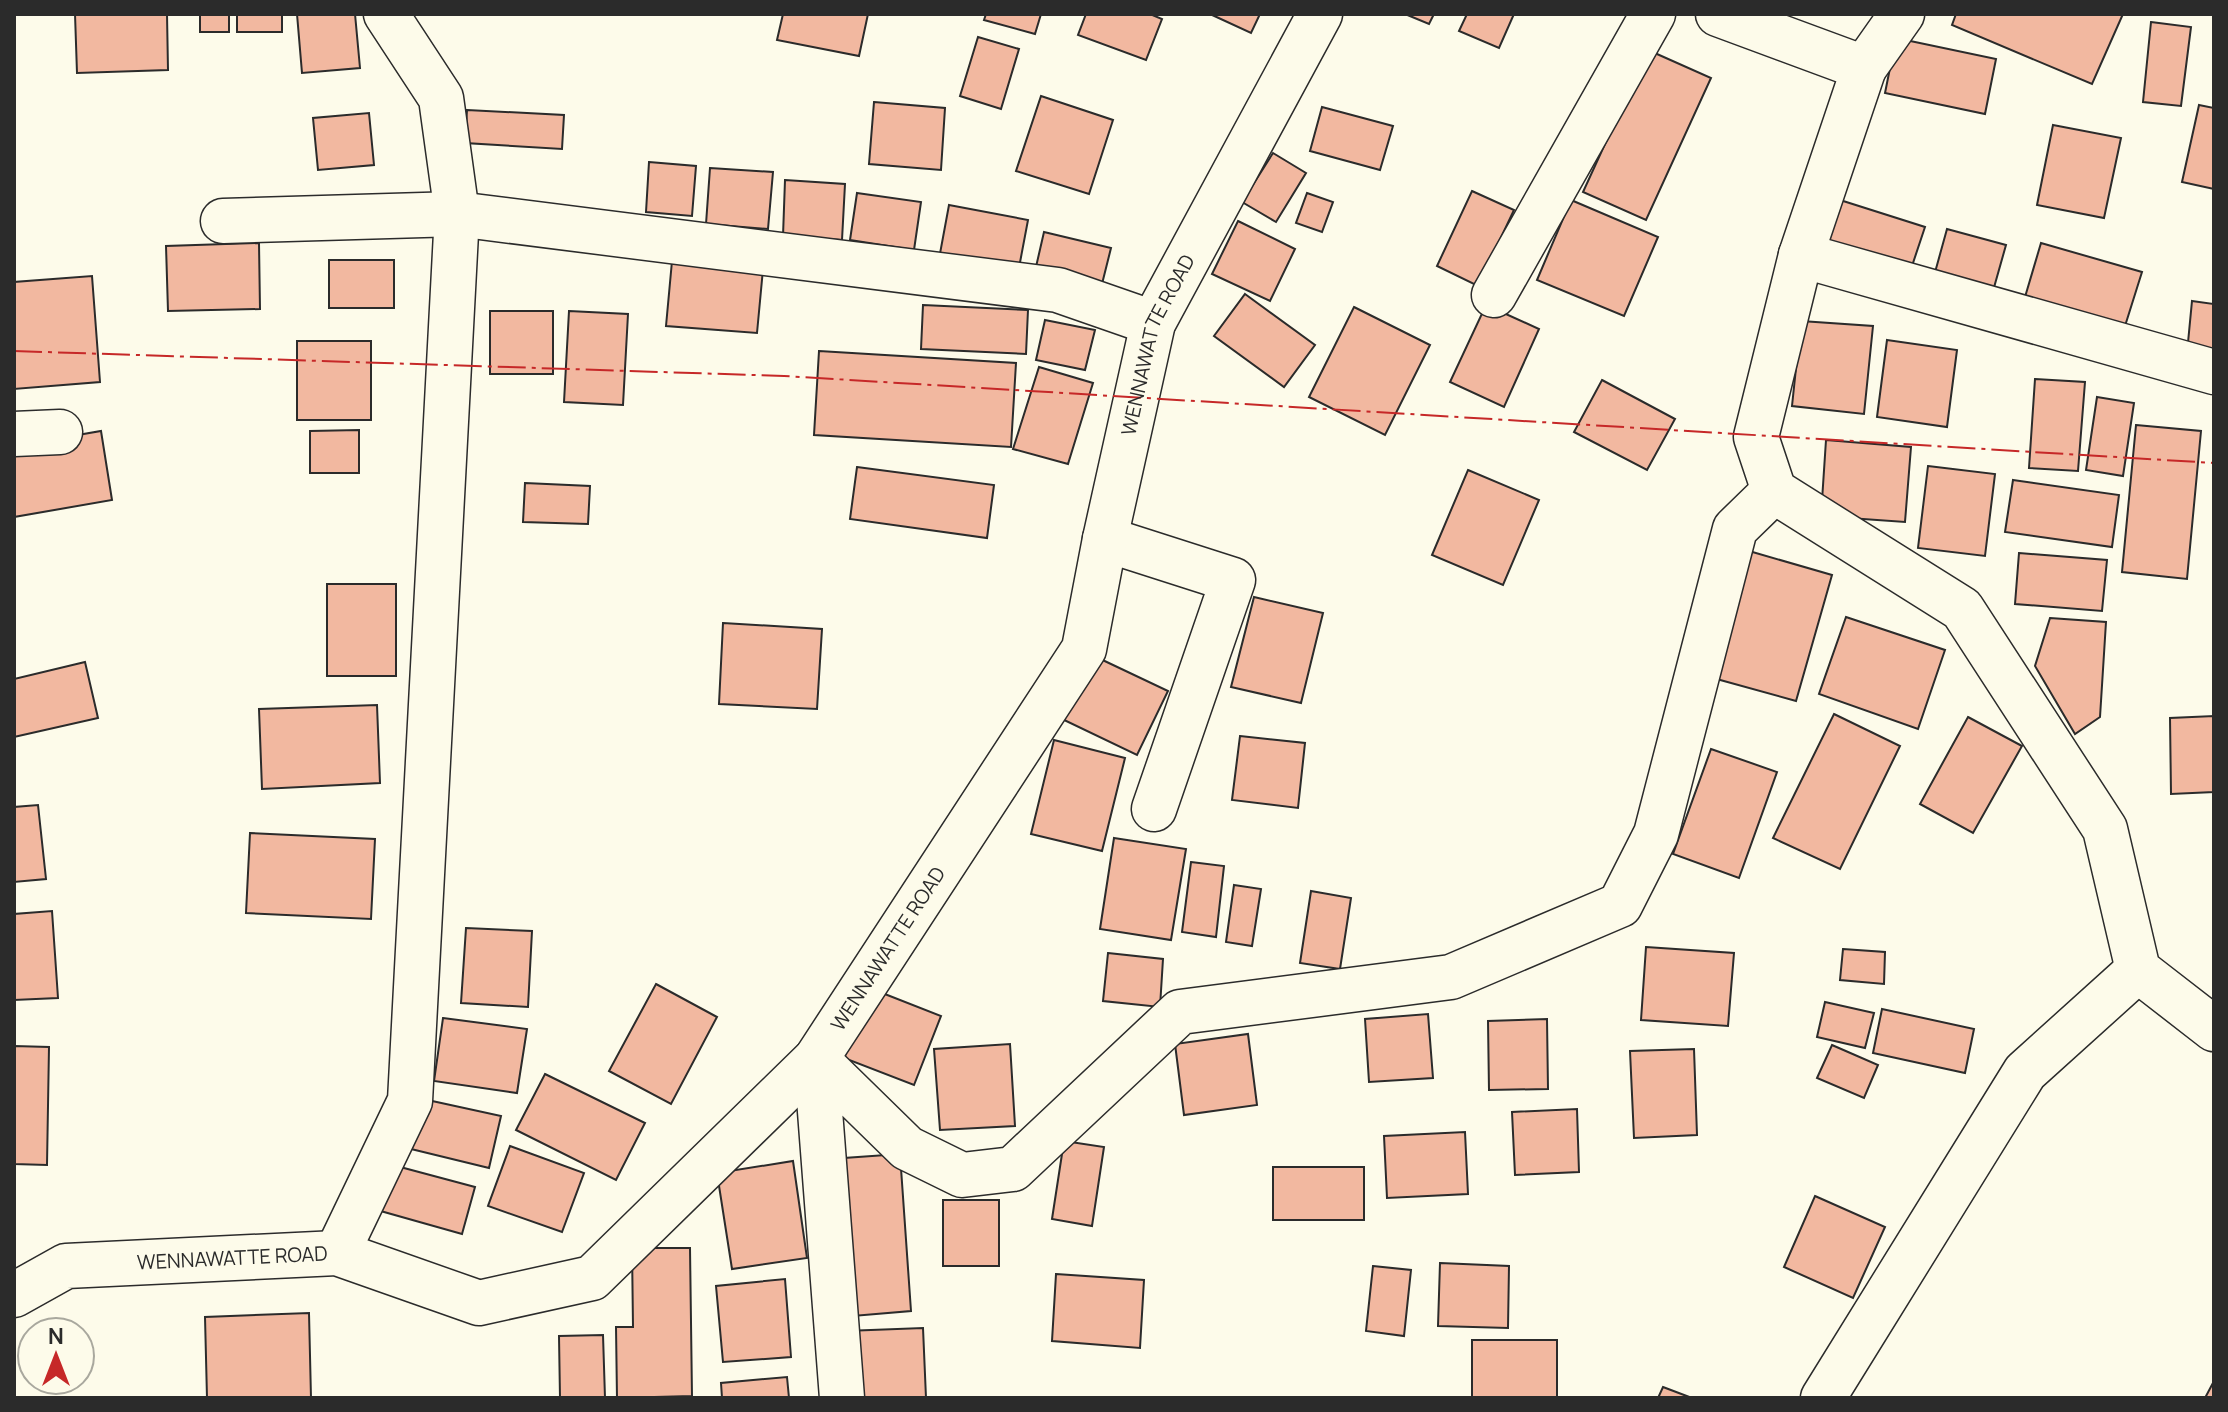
<svg xmlns="http://www.w3.org/2000/svg" width="2228" height="1412" viewBox="0 0 2228 1412" font-family="Manrope,sans-serif">
<style>
.building{fill:#f2b8a0;stroke:#2b2b2b;stroke-width:2}
.lines{fill:none;stroke-linecap:round;stroke-linejoin:round}
.minor-casing{stroke:#2b2b2b;stroke-width:47}
.minor{stroke:#fdfbea;stroke-width:44}
.power{stroke:#c62828;stroke-width:2;stroke-dasharray:28 6 4 6;stroke-linecap:butt}
.labels{text-anchor:middle;stroke-width:6;stroke-linejoin:round;paint-order:stroke}
.street-label{font-size:20px;fill:#2b2b2b;stroke:#fdfbea}
</style>
<rect width="100%" height="100%" fill="#fdfbea"/>
<g class="building">
<path d="M 75,14 L 167,14 L 168,70 L 77,73 Z"/>
<rect x="200" y="14" width="29" height="18"/>
<rect x="237" y="14" width="45" height="18"/>
<path d="M 297,14 L 355,14 L 360,68 L 302,73 Z"/>
<path d="M 783,14 L 868,14 L 859,56 L 777,40 Z"/>
<path d="M 986,14 L 1041,14 L 1035,34 L 984,20 Z"/>
<path d="M 1086,14 L 1150,14 L 1162,19 L 1146,60 L 1078,35 Z"/>
<path d="M 1210,14 L 1260,14 L 1251,33 Z"/>
<path d="M 1405,14 L 1434,14 L 1429,24 Z"/>
<path d="M 1467,14 L 1514,14 L 1499,48 L 1459,31 Z"/>
<path d="M 1956,14 L 2123,14 L 2092,84 L 1952,25 Z"/>
<path d="M 2151,22 L 2191,27 L 2181,106 L 2143,102 Z"/>
<path d="M 978,37 L 1019,49 L 1001,109 L 960,96 Z"/>
<path d="M 1896,38 L 1996,59 L 1985,114 L 1885,93 Z"/>
<path d="M 1648,50 L 1711,78 L 1646,220 L 1583,192 Z"/>
<path d="M 1041,96 L 1113,120 L 1089,194 L 1016,171 Z"/>
<path d="M 874,102 L 945,108 L 941,170 L 869,164 Z"/>
<path d="M 2199,105 L 2214,108 L 2214,189 L 2182,182 Z"/>
<path d="M 1322,107 L 1393,126 L 1380,170 L 1310,151 Z"/>
<path d="M 467,110 L 564,115 L 562,149 L 465,143 Z"/>
<path d="M 369,113 L 374,165 L 318,170 L 313,118 Z"/>
<path d="M 2053,125 L 2121,138 L 2104,218 L 2037,205 Z"/>
<path d="M 1273,153 L 1306,173 L 1276,222 L 1242,202 Z"/>
<path d="M 649,162 L 696,166 L 692,216 L 646,212 Z"/>
<path d="M 710,168 L 773,172 L 768,229 L 706,224 Z"/>
<path d="M 785,180 L 845,184 L 842,240 L 783,236 Z"/>
<path d="M 1472,191 L 1514,210 L 1478,286 L 1437,266 Z"/>
<path d="M 857,193 L 921,202 L 914,250 L 850,240 Z"/>
<path d="M 1307,193 L 1333,202 L 1322,232 L 1296,223 Z"/>
<path d="M 1571,200 L 1658,237 L 1624,316 L 1537,280 Z"/>
<path d="M 1840,200 L 1925,227 L 1909,275 L 1825,248 Z"/>
<path d="M 949,205 L 1028,220 L 1018,273 L 939,259 Z"/>
<path d="M 1238,221 L 1295,249 L 1270,301 L 1212,274 Z"/>
<path d="M 1947,229 L 2006,245 L 1993,291 L 1934,276 Z"/>
<path d="M 1044,232 L 1111,248 L 1099,296 L 1033,280 Z"/>
<path d="M 259,243 L 260,309 L 168,311 L 166,246 Z"/>
<path d="M 2041,243 L 2142,272 L 2125,326 L 2025,297 Z"/>
<rect x="329" y="260" width="65" height="48"/>
<path d="M 672,261 L 763,269 L 757,333 L 666,326 Z"/>
<path d="M 92,276 L 100,382 L 14,389 L 14,282 Z"/>
<path d="M 1245,294 L 1315,345 L 1284,387 L 1214,336 Z"/>
<path d="M 2192,301 L 2214,304 L 2214,356 L 2187,353 Z"/>
<path d="M 923,305 L 1028,310 L 1026,354 L 921,349 Z"/>
<path d="M 1486,305 L 1539,329 L 1504,407 L 1450,382 Z"/>
<path d="M 1354,307 L 1430,345 L 1385,435 L 1309,397 Z"/>
<rect x="490" y="311" width="63" height="63"/>
<path d="M 569,311 L 628,314 L 623,405 L 564,402 Z"/>
<path d="M 1045,320 L 1095,330 L 1085,370 L 1036,360 Z"/>
<path d="M 1801,321 L 1873,326 L 1864,414 L 1792,406 Z"/>
<path d="M 1887,340 L 1957,350 L 1947,427 L 1877,417 Z"/>
<rect x="297" y="341" width="74" height="79"/>
<path d="M 819,351 L 1016,363 L 1011,447 L 814,435 Z"/>
<path d="M 1039,367 L 1093,383 L 1068,464 L 1013,449 Z"/>
<path d="M 2035,379 L 2085,382 L 2078,471 L 2029,468 Z"/>
<path d="M 1602,380 L 1675,419 L 1647,470 L 1574,432 Z"/>
<path d="M 2097,397 L 2134,403 L 2123,476 L 2086,470 Z"/>
<path d="M 2136,425 L 2201,431 L 2187,579 L 2122,572 Z"/>
<path d="M 359,430 L 359,473 L 310,473 L 310,431 Z"/>
<path d="M 101,431 L 112,500 L 14,517 L 14,446 Z"/>
<path d="M 1826,440 L 1911,447 L 1905,522 L 1821,516 Z"/>
<path d="M 1928,466 L 1995,474 L 1985,556 L 1918,548 Z"/>
<path d="M 857,467 L 994,485 L 987,538 L 850,519 Z"/>
<path d="M 1468,470 L 1539,500 L 1503,585 L 1432,555 Z"/>
<path d="M 2013,480 L 2119,495 L 2112,547 L 2005,532 Z"/>
<path d="M 525,483 L 590,486 L 588,524 L 523,522 Z"/>
<path d="M 1749,551 L 1832,575 L 1796,701 L 1713,678 Z"/>
<path d="M 2019,553 L 2107,560 L 2102,611 L 2015,604 Z"/>
<rect x="327" y="584" width="69" height="92"/>
<path d="M 1254,597 L 1323,613 L 1301,703 L 1231,687 Z"/>
<path d="M 1846,617 L 1945,650 L 1918,729 L 1819,694 Z"/>
<path d="M 2050,618 L 2106,622 L 2100,717 L 2075,734 L 2035,666 Z"/>
<path d="M 723,623 L 822,629 L 817,709 L 719,704 Z"/>
<path d="M 1092,655 L 1168,691 L 1137,755 L 1062,719 Z"/>
<path d="M 85,662 L 98,718 L 14,737 L 14,679 Z"/>
<path d="M 377,705 L 380,783 L 262,789 L 259,709 Z"/>
<path d="M 1834,714 L 1900,746 L 1840,869 L 1773,838 Z"/>
<path d="M 2214,716 L 2214,792 L 2171,794 L 2170,718 Z"/>
<path d="M 1968,717 L 2022,746 L 1973,833 L 1920,804 Z"/>
<path d="M 1240,736 L 1305,743 L 1298,808 L 1232,800 Z"/>
<path d="M 1054,740 L 1125,758 L 1102,851 L 1031,834 Z"/>
<path d="M 1711,749 L 1777,772 L 1739,878 L 1673,854 Z"/>
<path d="M 38,805 L 46,879 L 14,882 L 14,807 Z"/>
<path d="M 250,833 L 375,839 L 371,919 L 246,913 Z"/>
<path d="M 1114,838 L 1186,849 L 1171,940 L 1100,929 Z"/>
<path d="M 1191,862 L 1224,866 L 1216,937 L 1182,932 Z"/>
<path d="M 1234,885 L 1261,889 L 1252,946 L 1226,942 Z"/>
<path d="M 1311,891 L 1351,898 L 1340,969 L 1300,963 Z"/>
<path d="M 52,911 L 58,998 L 14,1000 L 14,914 Z"/>
<path d="M 466,928 L 532,931 L 528,1007 L 461,1003 Z"/>
<path d="M 1646,947 L 1734,953 L 1728,1026 L 1641,1020 Z"/>
<path d="M 1843,949 L 1885,952 L 1884,984 L 1840,980 Z"/>
<path d="M 1108,953 L 1163,959 L 1160,1007 L 1103,1001 Z"/>
<path d="M 656,984 L 717,1017 L 671,1104 L 609,1071 Z"/>
<path d="M 872,989 L 941,1016 L 914,1085 L 844,1058 Z"/>
<path d="M 1825,1002 L 1874,1013 L 1865,1048 L 1817,1037 Z"/>
<path d="M 1882,1009 L 1974,1029 L 1965,1073 L 1873,1053 Z"/>
<path d="M 1428,1014 L 1433,1078 L 1369,1082 L 1365,1019 Z"/>
<path d="M 443,1018 L 527,1029 L 517,1093 L 434,1081 Z"/>
<path d="M 1547,1019 L 1548,1089 L 1489,1090 L 1488,1021 Z"/>
<path d="M 1248,1034 L 1257,1105 L 1184,1115 L 1175,1044 Z"/>
<path d="M 1010,1044 L 1015,1126 L 940,1130 L 934,1049 Z"/>
<path d="M 1832,1045 L 1878,1065 L 1864,1098 L 1817,1078 Z"/>
<path d="M 14,1046 L 49,1047 L 47,1165 L 14,1164 Z"/>
<path d="M 1694,1049 L 1697,1135 L 1634,1138 L 1630,1051 Z"/>
<path d="M 545,1074 L 645,1123 L 616,1180 L 516,1130 Z"/>
<path d="M 423,1099 L 501,1116 L 489,1168 L 411,1149 Z"/>
<path d="M 1577,1109 L 1579,1172 L 1515,1175 L 1512,1112 Z"/>
<path d="M 1465,1132 L 1468,1194 L 1387,1198 L 1384,1136 Z"/>
<path d="M 1064,1141 L 1104,1147 L 1092,1226 L 1052,1219 Z"/>
<path d="M 510,1146 L 584,1173 L 562,1232 L 488,1206 Z"/>
<path d="M 900,1154 L 911,1311 L 841,1317 L 830,1159 Z"/>
<path d="M 793,1161 L 807,1258 L 732,1269 L 717,1173 Z"/>
<path d="M 389,1164 L 475,1187 L 462,1234 L 377,1210 Z"/>
<rect x="1273" y="1167" width="91" height="53"/>
<path d="M 1815,1196 L 1885,1227 L 1853,1298 L 1784,1267 Z"/>
<rect x="943" y="1200" width="56" height="66"/>
<path d="M 632,1248 L 690,1248 L 692,1396 L 617,1398 L 616,1327 L 633,1327 Z"/>
<path d="M 1440,1263 L 1509,1266 L 1508,1328 L 1438,1326 Z"/>
<path d="M 1373,1266 L 1411,1270 L 1404,1336 L 1366,1331 Z"/>
<path d="M 1056,1274 L 1144,1280 L 1140,1348 L 1052,1341 Z"/>
<path d="M 785,1279 L 791,1357 L 723,1362 L 716,1286 Z"/>
<path d="M 309,1313 L 311,1398 L 207,1398 L 205,1317 Z"/>
<path d="M 923,1328 L 926,1398 L 848,1398 L 845,1331 Z"/>
<path d="M 603,1335 L 605,1398 L 560,1398 L 559,1336 Z"/>
<rect x="1472" y="1340" width="85" height="58"/>
<path d="M 787,1377 L 789,1398 L 722,1398 L 721,1383 Z"/>
<path d="M 2214,1381 L 2214,1398 L 2205,1398 Z"/>
<path d="M 1663,1387 L 1692,1398 L 1658,1398 Z"/>
</g>
<g class="lines">
<g class="minor-casing">
<g id="minor">
<path d="M 1718,14 L 1864,68 L 1801,255 L 1756,437 L 1774,491 L 1962,609 L 2105,829 L 2138,970 L 2214,1029"/>
<path d="M 1864,68 L 1902,14"/>
<path d="M 223,221 L 457,214 L 1058,290 L 1153,323"/>
<path d="M 1801,255 L 2214,372"/>
<path d="M 1494,295 L 1653,14"/>
<path d="M 14,434 L 60,432"/>
<path d="M 1105,539 L 1233,580 L 1154,809"/>
<path d="M 337,1253 L 410,1101 L 457,214 L 441,98 L 386,14"/>
<path id="s1" d="M 14,1295 L 66,1266 L 337,1253 L 479,1303 L 592,1278 L 816,1059 L 1084,649 L 1105,539 L 1153,323 L 1320,14"/>
<path d="M 842,1398 L 816,1059 L 907,1148 L 962,1175 L 1013,1169 L 1180,1012 L 1451,977 L 1620,905 L 1656,834 L 1735,529 L 1774,491"/>
<path d="M 1823,1398 L 2025,1072 L 2138,970"/>
</g>
</g>
<use href="#minor" class="minor"/>
<path class="power" d="M 14,351 L 784,376 L 2214,463"/>
</g>
<g class="labels">
<g class="street-label">
<text dy="7" stroke="none"><textPath href="#s1" startOffset="1714">WENNAWATTE ROAD</textPath></text>
<text dy="7" stroke="none"><textPath href="#s1" startOffset="1042">WENNAWATTE ROAD</textPath></text>
<text dy="7" stroke="none"><textPath href="#s1" startOffset="226">WENNAWATTE ROAD</textPath></text>
</g>
</g>
<rect width="2228" height="1412" fill="none" stroke="#2b2b2b" stroke-width="32"/>
<g transform="translate(56 1356)"><circle r="38" fill="#fdfbea" stroke="#a9a89e" stroke-width="2"/>
<path d="M0-6L14 30L0 20L-14 30Z" fill="#c62828"/>
<text y="-12" font-size="22" font-weight="bold" text-anchor="middle" fill="#2b2b2b">N</text>
</g>
</svg>
